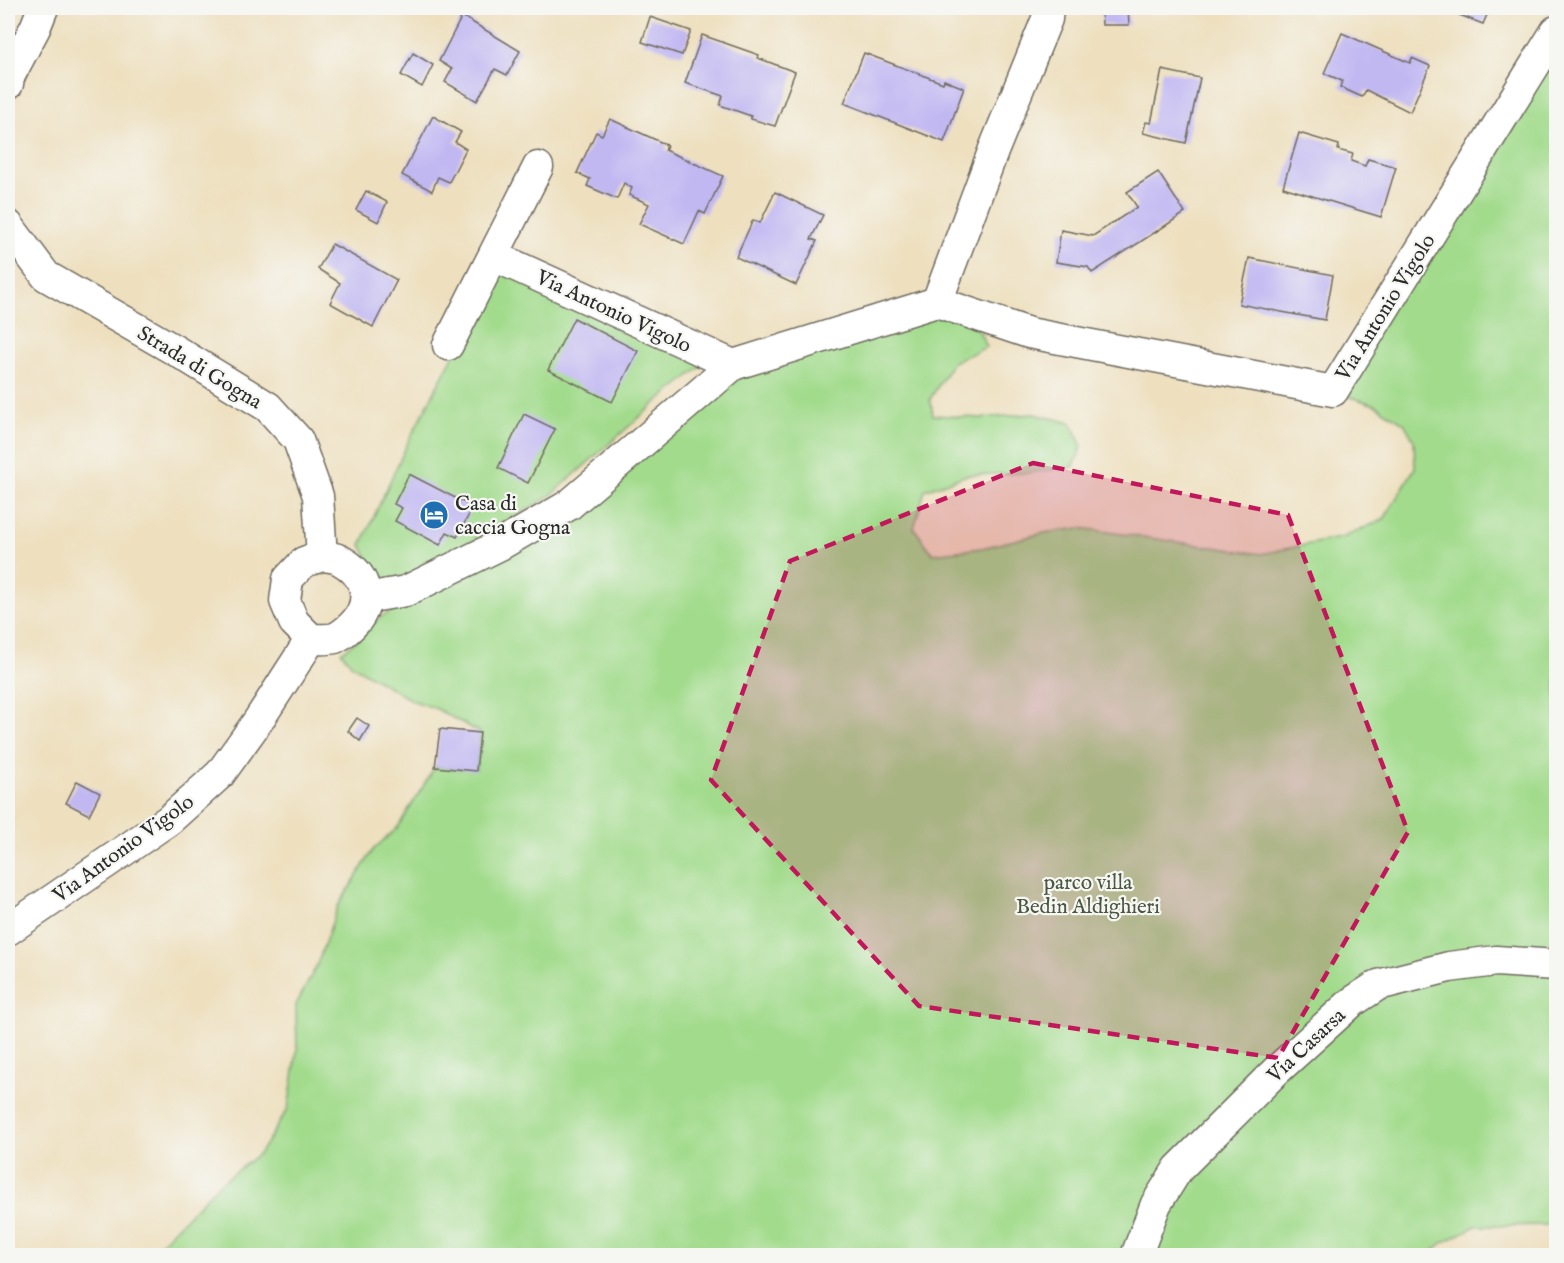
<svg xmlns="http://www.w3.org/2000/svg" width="1564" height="1263" viewBox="0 0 1564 1263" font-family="'IM FELL English',serif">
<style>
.green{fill:#a2db8c;stroke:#66835c;stroke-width:1.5}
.building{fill:#c1b8f2}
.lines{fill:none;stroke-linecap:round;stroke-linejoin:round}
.minor-casing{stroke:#6f6a5f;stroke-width:33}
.minor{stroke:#fff;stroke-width:30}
.marked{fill:#c2185b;fill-opacity:0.2;stroke:#c2185b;stroke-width:4.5;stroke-dasharray:12 8;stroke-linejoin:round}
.labels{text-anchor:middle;stroke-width:4.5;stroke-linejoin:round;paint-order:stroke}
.street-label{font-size:21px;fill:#2b2b2b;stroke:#f6f6f2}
.poi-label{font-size:21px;fill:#2b2b2b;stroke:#f6f6f2;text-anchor:start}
.park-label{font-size:21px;fill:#495743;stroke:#f6f6f2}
</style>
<rect width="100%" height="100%" fill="#f6f6f2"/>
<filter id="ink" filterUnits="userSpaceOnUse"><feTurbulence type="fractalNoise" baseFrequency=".0167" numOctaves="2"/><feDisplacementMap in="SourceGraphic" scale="12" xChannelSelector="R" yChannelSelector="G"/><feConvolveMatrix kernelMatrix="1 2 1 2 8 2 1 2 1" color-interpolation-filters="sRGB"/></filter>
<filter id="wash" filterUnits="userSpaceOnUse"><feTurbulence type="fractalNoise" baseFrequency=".008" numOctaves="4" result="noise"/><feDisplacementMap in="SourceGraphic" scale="24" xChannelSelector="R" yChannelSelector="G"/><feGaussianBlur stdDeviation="1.35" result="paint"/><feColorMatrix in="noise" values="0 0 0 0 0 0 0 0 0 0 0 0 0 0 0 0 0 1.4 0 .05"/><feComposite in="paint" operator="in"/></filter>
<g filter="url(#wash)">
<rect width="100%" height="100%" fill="#eee0bf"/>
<g class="green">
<path d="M 1556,31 L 1556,1225 L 1476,1226 L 1442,1243 L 1428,1256 L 153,1256 L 156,1248 L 218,1185 L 260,1153 L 288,1109 L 297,1051 L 296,1005 L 317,965 L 338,906 L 373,850 L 398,827 L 435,767 L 476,770 L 480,733 L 437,709 L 411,700 L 352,665 L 341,652 L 358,640 L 379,618 L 569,513 L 767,352 L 937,302 L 978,329 L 987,347 L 953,362 L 930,399 L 933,415 L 980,418 L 1034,414 L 1071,423 L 1082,447 L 1073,467 L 1028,473 L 967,475 L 925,490 L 914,528 L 933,554 L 982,548 L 1044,533 L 1080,528 L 1261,554 L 1344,537 L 1384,519 L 1415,468 L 1414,441 L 1404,423 L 1375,405 L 1333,391 Z"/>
<path d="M 503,261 L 707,362 L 659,400 L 549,497 L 466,545 L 391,585 L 372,566 L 361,545 L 408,442 Z"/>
</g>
<g id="blocks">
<g class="building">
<path d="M 1101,8 L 1128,8 L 1129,25 L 1102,25 Z"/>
<path d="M 1441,8 L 1490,8 L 1483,24 Z"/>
<path d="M 462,16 L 520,51 L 507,75 L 495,69 L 477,101 L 445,82 L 452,69 L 439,61 Z"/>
<path d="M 650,17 L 691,31 L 682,55 L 642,42 Z"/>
<path d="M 1342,33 L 1410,63 L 1412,58 L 1430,66 L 1410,112 L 1366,90 L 1362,97 L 1340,87 L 1342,81 L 1324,73 Z"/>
<path d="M 702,35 L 759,55 L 758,58 L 795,72 L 775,126 L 751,119 L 751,116 L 720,105 L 723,96 L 685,83 Z"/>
<path d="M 413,53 L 433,65 L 422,87 L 401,75 Z"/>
<path d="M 864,53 L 943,83 L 944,80 L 964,88 L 944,142 L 844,103 Z"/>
<path d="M 1162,70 L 1200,78 L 1186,143 L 1143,133 L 1146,122 L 1151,123 Z"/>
<path d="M 433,116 L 461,132 L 455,142 L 466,149 L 449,182 L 438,177 L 432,191 L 402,175 Z"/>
<path d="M 610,119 L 667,145 L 665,150 L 723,176 L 705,214 L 699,211 L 684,244 L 639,224 L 649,204 L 629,195 L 632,188 L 624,183 L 617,199 L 587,186 L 590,179 L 577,173 L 596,132 L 602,135 Z"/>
<path d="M 1299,133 L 1339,145 L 1338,150 L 1353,154 L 1351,161 L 1365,166 L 1368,159 L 1396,167 L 1381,217 L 1283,187 Z"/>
<path d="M 1158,172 L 1185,213 L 1092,273 L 1088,267 L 1056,262 L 1061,230 L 1093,236 L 1137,207 L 1127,192 Z"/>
<path d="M 366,191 L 387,202 L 378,222 L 356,210 Z"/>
<path d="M 775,192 L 823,215 L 811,239 L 817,241 L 796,285 L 736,257 L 753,220 L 760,223 Z"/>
<path d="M 332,244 L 397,280 L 373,327 L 330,303 L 340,283 L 318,269 Z"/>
<path d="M 1249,258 L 1333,275 L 1325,320 L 1239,304 Z"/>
<path d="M 574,318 L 638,351 L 612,402 L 548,370 Z"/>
<path d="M 524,414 L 555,429 L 528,483 L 498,468 Z"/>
<path d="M 409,474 L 473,507 L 457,537 L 447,532 L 440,545 L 395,521 L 402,508 L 394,504 Z"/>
<path d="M 357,718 L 369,726 L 360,741 L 348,731 Z"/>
<path d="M 440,729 L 480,733 L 476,771 L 435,767 Z"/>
<path d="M 77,781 L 100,793 L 89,815 L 66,803 Z"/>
</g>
</g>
</g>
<g filter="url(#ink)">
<use href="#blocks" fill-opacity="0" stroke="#6f6a5f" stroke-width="1.5"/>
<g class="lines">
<g class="minor-casing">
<g id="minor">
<path d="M 8,84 L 9,77 L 35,28 L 43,8"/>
<path d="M 8,225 L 46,276 L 178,352 L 268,407 L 298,440 L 318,496 L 322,556"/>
<path d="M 494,256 L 733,365"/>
<path d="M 937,302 L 994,149 L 1047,19 L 1048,8"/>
<path d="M 448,345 L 538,167"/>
<path d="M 322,556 C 328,557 335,557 340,560 C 364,573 374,597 357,620 C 351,627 344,634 335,638 C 328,640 318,639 311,639 L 294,622 L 285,601 L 288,579 L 304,562 Z"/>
<path d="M 366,598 L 406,591 L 500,545 L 569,505 L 733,365 L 937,302 L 1029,333 L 1333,391 L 1556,31"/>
<path d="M 8,930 L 169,820 L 220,774 L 258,721 L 311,639"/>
<path d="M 1136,1256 L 1156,1204 L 1178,1169 L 1276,1071 L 1352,1002 L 1378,985 L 1449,967 L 1496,961 L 1556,965"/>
</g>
</g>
<use href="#minor" class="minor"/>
</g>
</g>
<path class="marked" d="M 1033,463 L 1288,515 L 1408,832 L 1278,1058 L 919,1006 L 711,780 L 790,561 Z"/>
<defs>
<g id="hotel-disc" transform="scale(1.5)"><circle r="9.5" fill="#1f6fb2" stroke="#f6f6f2"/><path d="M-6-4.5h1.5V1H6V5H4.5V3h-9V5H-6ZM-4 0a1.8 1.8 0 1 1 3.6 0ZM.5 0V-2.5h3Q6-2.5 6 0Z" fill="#fff"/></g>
</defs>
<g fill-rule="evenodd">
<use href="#hotel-disc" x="434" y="515"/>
</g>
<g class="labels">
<g class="street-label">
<text transform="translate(1385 307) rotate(-58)" y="7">Via Antonio Vigolo</text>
<text transform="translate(614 311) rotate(25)" y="7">Via Antonio Vigolo</text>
<text transform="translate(200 367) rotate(31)" y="7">Strada di Gogna</text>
<text transform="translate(123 848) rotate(-36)" y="7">Via Antonio Vigolo</text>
<text transform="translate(1306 1045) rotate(-43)" y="7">Via Casarsa</text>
</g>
<g class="poi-label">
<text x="455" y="510">Casa di<tspan x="455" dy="24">caccia Gogna</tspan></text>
</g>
<g class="park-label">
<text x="1088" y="889">parco villa<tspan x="1088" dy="24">Bedin Aldighieri</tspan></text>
</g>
</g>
<rect width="1564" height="1263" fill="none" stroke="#f6f6f2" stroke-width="30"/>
</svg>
